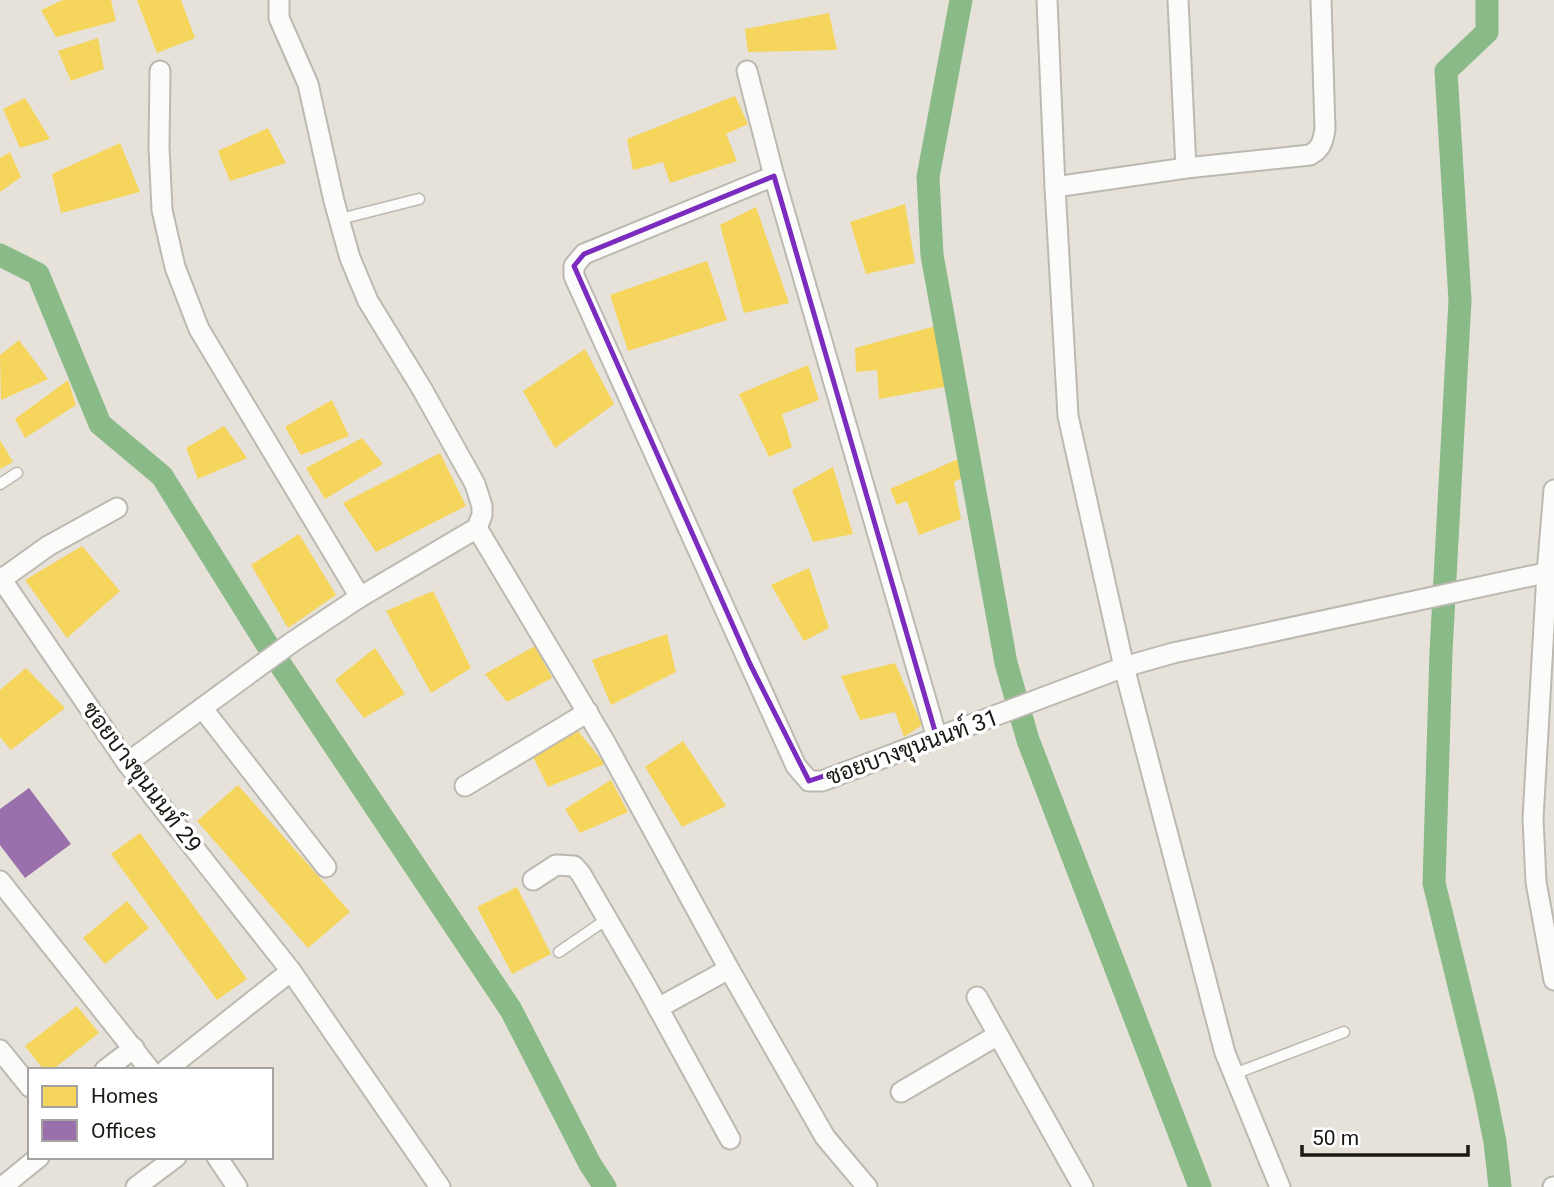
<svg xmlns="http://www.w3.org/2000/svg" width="1554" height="1187" viewBox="0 0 1554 1187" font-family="Roboto,Sarabun,sans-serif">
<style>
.homes{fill:#f6d55c}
.offices{fill:#9970ab}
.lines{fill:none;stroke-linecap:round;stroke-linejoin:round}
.canal{stroke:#89ba87;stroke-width:23}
.service-casing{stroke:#bcb9b2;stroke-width:13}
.minor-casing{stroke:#bcb9b2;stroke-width:23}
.service{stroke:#fbfbf9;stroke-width:10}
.minor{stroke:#fbfbf9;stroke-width:19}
.marked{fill:none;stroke:#7b2cbf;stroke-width:5;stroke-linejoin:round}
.labels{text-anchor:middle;stroke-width:7;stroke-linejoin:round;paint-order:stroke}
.street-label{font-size:23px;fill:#1b1914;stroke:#fff}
</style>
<rect width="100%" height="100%" fill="#e6e2da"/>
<g class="homes">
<path d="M 63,0 L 111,0 L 116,21 L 56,37 L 41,10 Z"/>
<path d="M 137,0 L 181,0 L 195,38 L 157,53 Z"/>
<path d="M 829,13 L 837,50 L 748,52 L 745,29 Z"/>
<path d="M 98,38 L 104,69 L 71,81 L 58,51 Z"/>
<path d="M 735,96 L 748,124 L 726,134 L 737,161 L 670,183 L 663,162 L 633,170 L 627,139 Z"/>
<path d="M 25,98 L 50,139 L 20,148 L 3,109 Z"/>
<path d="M 268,128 L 286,163 L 230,181 L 218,151 Z"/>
<path d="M 120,143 L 140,192 L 61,213 L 52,174 Z"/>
<path d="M 10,152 L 21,177 L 0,192 L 0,158 Z"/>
<path d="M 905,204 L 915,263 L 866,274 L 850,222 Z"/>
<path d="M 756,207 L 789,303 L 744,313 L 720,225 Z"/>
<path d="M 707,261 L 727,320 L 628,351 L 610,295 Z"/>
<path d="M 936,326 L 949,386 L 879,399 L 877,370 L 856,372 L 855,348 Z"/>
<path d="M 19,340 L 48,379 L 1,400 L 0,355 Z"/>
<path d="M 585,349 L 614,404 L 555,448 L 523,391 Z"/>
<path d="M 808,365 L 819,400 L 782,414 L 792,447 L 769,457 L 739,394 Z"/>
<path d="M 68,380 L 76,405 L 25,438 L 15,419 Z"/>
<path d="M 332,400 L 349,436 L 301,455 L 285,427 Z"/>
<path d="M 224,426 L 247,458 L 198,479 L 186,448 Z"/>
<path d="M 362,438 L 383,464 L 325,499 L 306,468 Z"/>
<path d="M 0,440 L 13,462 L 0,469 Z"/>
<path d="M 440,453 L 466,506 L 376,552 L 343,503 Z"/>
<path d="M 958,459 L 966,476 L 954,482 L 961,519 L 919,535 L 907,501 L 897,505 L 890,489 Z"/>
<path d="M 833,467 L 853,534 L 813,542 L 792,490 Z"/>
<path d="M 299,534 L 336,595 L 288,628 L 251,565 Z"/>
<path d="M 82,546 L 120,591 L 67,638 L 25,580 Z"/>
<path d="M 809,568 L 829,628 L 804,641 L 771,585 Z"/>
<path d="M 433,591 L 471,668 L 431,693 L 386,611 Z"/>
<path d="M 667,634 L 676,672 L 611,705 L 592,660 Z"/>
<path d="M 535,646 L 552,678 L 507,702 L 485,674 Z"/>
<path d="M 375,648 L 405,694 L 364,718 L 335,680 Z"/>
<path d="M 895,663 L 922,725 L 904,737 L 895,712 L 860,720 L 841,676 Z"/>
<path d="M 26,668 L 65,708 L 11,750 L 0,737 L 0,690 Z"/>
<path d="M 578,731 L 605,764 L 548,787 L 533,757 Z"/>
<path d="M 683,741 L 726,806 L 682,827 L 645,767 Z"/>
<path d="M 611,780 L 628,812 L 580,833 L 565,809 Z"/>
<path d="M 238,785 L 350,912 L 308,948 L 197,821 Z"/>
<path d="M 140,833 L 247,979 L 217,1000 L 111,854 Z"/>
<path d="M 517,887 L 551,954 L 512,974 L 477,907 Z"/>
<path d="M 127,901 L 149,928 L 105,964 L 83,938 Z"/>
<path d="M 77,1006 L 99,1033 L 52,1070 L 44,1070 L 25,1046 Z"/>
</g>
<path class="offices" d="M 29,788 L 71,844 L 25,878 L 0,845 L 0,809 Z"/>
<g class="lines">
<g class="canal">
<path d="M 961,0 L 928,177 L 932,255 L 1006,663 L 1028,740 L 1200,1187"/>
<path d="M 1487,0 L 1487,32 L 1446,71 L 1460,300 L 1441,652 L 1434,883 L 1485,1092 L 1495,1142 L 1500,1187"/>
<path d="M 0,255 L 38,274 L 100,424 L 162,476 L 268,646 L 511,1010 L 590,1164 L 605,1187"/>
</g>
<g class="service-casing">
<g id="service">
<path d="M 340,219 L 419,199"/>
<path d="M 0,484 L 17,473"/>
<path d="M 559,952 L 607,919"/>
<path d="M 1234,1074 L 1344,1032"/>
</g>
</g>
<g class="minor-casing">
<g id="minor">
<path d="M 1047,0 L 1055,187 L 1068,416 L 1124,667 L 1225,1053 L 1280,1187"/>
<path d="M 1178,0 L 1186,168"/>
<path d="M 160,71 L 159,147 L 162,210 L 175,267 L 199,329 L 360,597"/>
<path d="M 747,71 L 774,176 L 937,738"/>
<path d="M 774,176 L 584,254 L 574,266 L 574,276 L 796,766 L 809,781 L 822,781 L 1124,667 L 1173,653 L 1554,571"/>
<path d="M 1055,187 L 1186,168 L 1310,155 C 1321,149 1323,142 1325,129 L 1321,0"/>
<path d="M 1554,490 L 1547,573 L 1533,819 L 1536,882 L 1554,980"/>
<path d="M 477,528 L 605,742 L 729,969 L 825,1137 L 867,1187"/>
<path d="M 0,577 L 127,763 L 291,971 L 440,1187"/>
<path d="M 2,579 L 48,546 L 117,508"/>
<path d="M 203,709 L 326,867"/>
<path d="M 127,763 L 291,643 L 360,597 L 477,528 L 482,515 L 482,506 L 475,484 L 422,389 L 368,301 L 350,258 L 334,201 L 308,84 L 279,18 L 279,0"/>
<path d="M 465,786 L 588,712"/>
<path d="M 533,880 L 556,865 L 574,866 L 581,874 L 645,984 L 730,1139"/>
<path d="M 0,881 L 150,1070"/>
<path d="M 977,997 L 1083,1187"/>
<path d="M 658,1008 L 729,969"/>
<path d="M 0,1050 L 30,1087"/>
<path d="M 105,1070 L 134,1048"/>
<path d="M 166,1070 L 291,971"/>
<path d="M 901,1092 L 998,1035"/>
<path d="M 217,1157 L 237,1187"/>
<path d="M 2,1187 L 39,1157"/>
<path d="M 136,1187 L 176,1157"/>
<path d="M 1553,1187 L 1554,1187"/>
</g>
</g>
<use href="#service" class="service"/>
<use href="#minor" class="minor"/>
</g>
<path class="marked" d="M 774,176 L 937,738 L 809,781 L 750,664 L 574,266 L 584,254 Z"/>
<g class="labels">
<g class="street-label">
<text transform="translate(912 747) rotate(-20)" y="8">ซอยบางขุนนนท์ 31</text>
<text transform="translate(142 777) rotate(53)" y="8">ซอยบางขุนนนท์ 29</text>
</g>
</g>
<rect x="28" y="1068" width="245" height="91" fill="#ffffff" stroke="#a4a3a1" stroke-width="2"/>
<rect x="42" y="1086" width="35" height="21" fill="#f6d55c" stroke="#a4a3a1" stroke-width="2"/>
<text x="91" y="1103" font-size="21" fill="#1b1914">Homes</text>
<rect x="42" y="1120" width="35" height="21" fill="#9970ab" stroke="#a4a3a1" stroke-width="2"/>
<text x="91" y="1138" font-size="21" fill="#1b1914">Offices</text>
<path d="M1302 1145v10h166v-10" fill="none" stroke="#1b1914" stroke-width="3.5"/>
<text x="1312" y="1145" font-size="21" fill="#1b1914" stroke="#ffffff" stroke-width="5" paint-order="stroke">50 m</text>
</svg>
